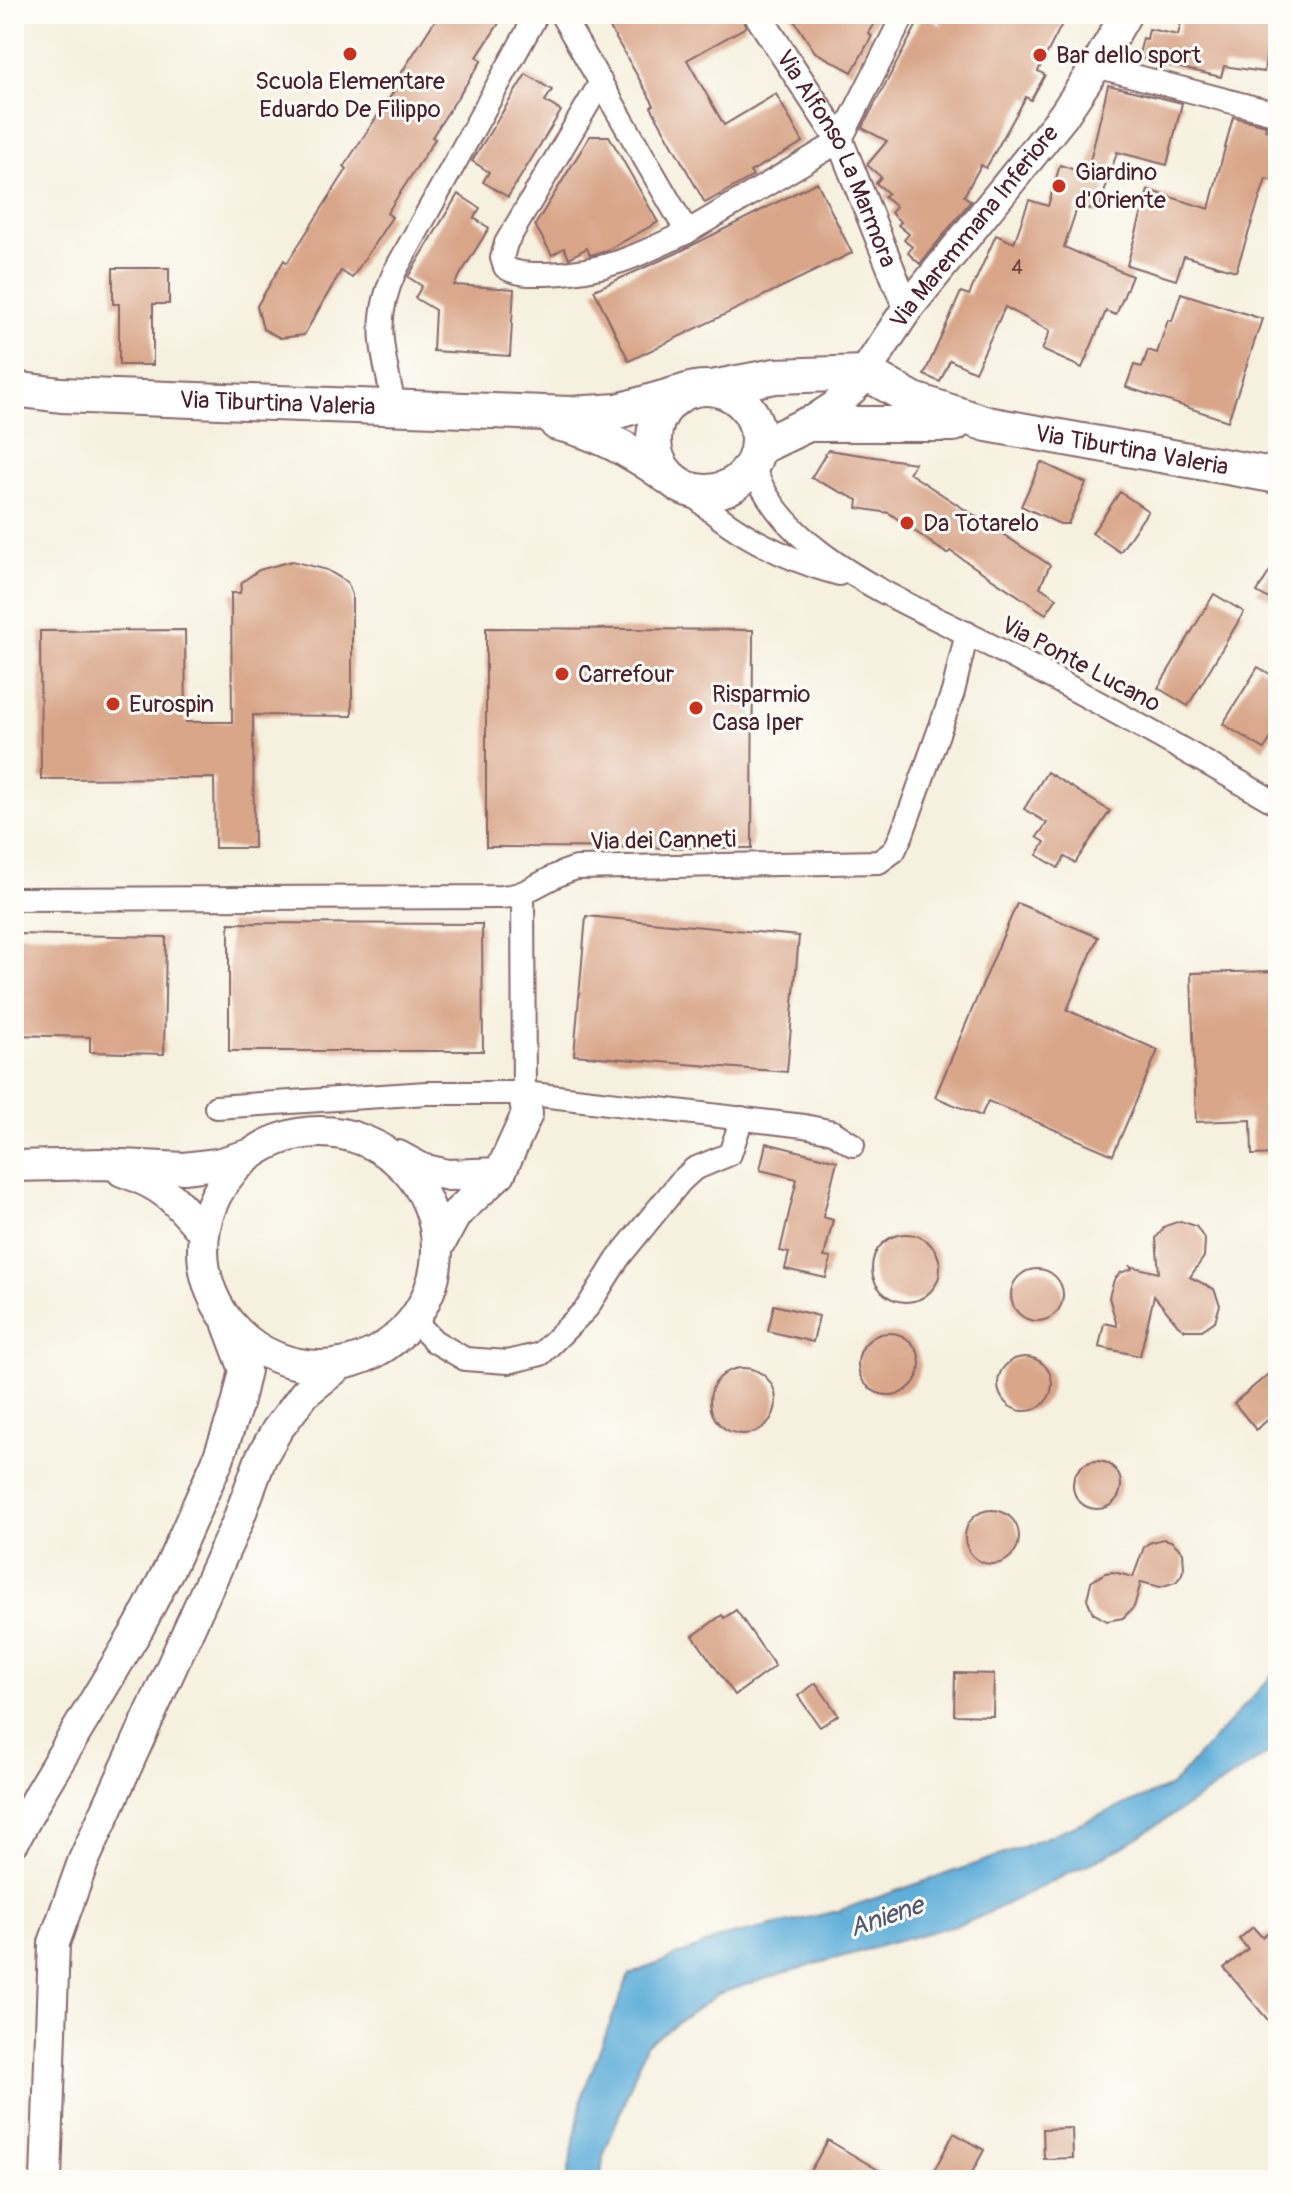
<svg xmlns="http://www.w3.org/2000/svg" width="1292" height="2194" viewBox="0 0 1292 2194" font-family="Pangolin,sans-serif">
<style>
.water{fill:#5faed9;stroke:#546682;stroke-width:2}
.building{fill:#d9a689}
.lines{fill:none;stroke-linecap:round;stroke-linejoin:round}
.minor-casing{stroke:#86686a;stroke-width:26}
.tertiary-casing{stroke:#86686a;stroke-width:30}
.secondary-casing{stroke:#86686a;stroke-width:34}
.primary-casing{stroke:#86686a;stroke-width:38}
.minor{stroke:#fff;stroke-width:22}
.tertiary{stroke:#fff;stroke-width:26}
.secondary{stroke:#fff;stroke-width:30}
.primary{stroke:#fff;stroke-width:34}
.poi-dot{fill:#c8321e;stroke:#fdfcf7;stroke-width:3}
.labels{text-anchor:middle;stroke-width:6;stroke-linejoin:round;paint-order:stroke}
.number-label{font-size:20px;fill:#6e4142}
.poi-label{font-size:24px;fill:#4a1f2b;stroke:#fdfcf7;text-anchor:start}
.street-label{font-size:24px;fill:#4a1f2b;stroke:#fdfcf7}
.water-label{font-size:26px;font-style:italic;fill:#525871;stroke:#fdfcf7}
</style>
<rect width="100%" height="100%" fill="#fdfcf7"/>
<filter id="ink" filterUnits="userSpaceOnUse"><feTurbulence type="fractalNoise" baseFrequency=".0125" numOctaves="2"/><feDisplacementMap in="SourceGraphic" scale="16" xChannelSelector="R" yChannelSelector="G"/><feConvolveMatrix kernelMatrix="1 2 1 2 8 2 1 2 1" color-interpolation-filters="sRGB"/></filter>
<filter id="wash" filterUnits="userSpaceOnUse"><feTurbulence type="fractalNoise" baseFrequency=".006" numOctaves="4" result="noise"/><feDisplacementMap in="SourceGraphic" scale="32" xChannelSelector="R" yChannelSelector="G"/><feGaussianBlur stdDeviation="1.8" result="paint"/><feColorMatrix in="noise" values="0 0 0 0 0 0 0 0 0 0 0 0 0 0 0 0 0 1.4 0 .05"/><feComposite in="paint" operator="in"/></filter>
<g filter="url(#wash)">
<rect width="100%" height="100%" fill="#f6f0de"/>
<path class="water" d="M 1278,1669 L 1278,1747 L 1123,1847 L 973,1920 L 787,1972 L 718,1994 L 646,2045 L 603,2157 L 601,2180 L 567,2180 L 583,2093 L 629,1975 L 723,1937 L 838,1911 L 1010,1852 L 1171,1786 Z"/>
<g id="blocks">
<g class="building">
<path d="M 439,14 L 505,14 L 477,57 L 482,60 L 432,137 L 435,139 L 387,213 L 392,217 L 352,278 L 341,271 L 304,335 L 280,338 L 263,329 L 257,306 L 284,260 L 287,263 L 347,169 L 344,166 L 396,88 L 393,86 Z"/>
<path d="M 602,14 L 741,14 L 746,27 L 687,60 L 724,125 L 776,94 L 803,142 L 750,172 L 753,176 L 705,203 L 651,107 L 654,105 Z"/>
<path d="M 790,14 L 880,14 L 868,33 L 872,36 L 852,72 L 815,52 Z"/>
<path d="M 946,14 L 1049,14 L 1063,22 L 1038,71 L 1045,75 L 1031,100 L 1026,97 L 986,168 L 981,165 L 964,196 L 971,201 L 920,264 L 908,253 L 912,247 L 904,240 L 909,234 L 898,225 L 901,222 L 891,213 L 896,207 L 884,197 L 888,193 L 876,183 L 881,177 L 867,165 L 887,141 L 862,128 L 922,15 L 941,25 Z"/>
<path d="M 1183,14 L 1272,14 L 1264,72 L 1224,66 L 1221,77 L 1138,58 L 1143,38 L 1147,39 L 1149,29 L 1178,35 Z"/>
<path d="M 526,74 L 552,90 L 545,101 L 561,111 L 508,197 L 483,182 L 489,172 L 472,161 Z"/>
<path d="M 1108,85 L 1182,103 L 1167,165 L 1117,152 L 1098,212 L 1078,205 L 1064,247 L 1132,276 L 1116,315 L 1106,311 L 1082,368 L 1042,350 L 1050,331 L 1005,307 L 975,372 L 950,360 L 940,382 L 924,375 L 961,292 L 969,295 L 996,235 L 1014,243 L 1029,200 L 1048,206 L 1060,165 L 1087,174 Z"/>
<path d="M 1233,117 L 1266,125 L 1265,130 L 1278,132 L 1278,182 L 1266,179 L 1236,271 L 1184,256 L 1176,280 L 1127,265 L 1148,190 L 1209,209 Z"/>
<path d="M 590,136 L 609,136 L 658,222 L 606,251 L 590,255 L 587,248 L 569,258 L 564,248 L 552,255 L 535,225 Z"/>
<path d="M 817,182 L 852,253 L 629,361 L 594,290 L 675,254 Z"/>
<path d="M 458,194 L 480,208 L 474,218 L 489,228 L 454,285 L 514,289 L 510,356 L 433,351 L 435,310 L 415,298 L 422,286 L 408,277 Z"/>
<path d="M 113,268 L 169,268 L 169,304 L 153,304 L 153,365 L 119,365 L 119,304 L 113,304 Z"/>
<path d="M 1181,293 L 1262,319 L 1228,421 L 1126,387 L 1134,365 L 1142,367 L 1148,350 L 1157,353 L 1168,320 L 1172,321 Z"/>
<path d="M 828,450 L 915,463 L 909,473 L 1050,565 L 1040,587 L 1057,598 L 1046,614 L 950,551 L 947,554 L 889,513 L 857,508 L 858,500 L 811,478 Z"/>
<path d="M 1041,462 L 1086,483 L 1068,524 L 1060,524 L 1021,506 Z"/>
<path d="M 1120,492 L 1148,511 L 1120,552 L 1092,533 Z"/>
<path d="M 1278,558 L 1278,604 L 1257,592 Z"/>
<path d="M 292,561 L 327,570 L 347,582 L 352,595 L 352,716 L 253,715 L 254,848 L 215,848 L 214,778 L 41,779 L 40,631 L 185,630 L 186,722 L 232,722 L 231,593 L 240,593 L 242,582 L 259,570 Z"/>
<path d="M 1214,594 L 1244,612 L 1188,706 L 1158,688 Z"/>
<path d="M 486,628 L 753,630 L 752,848 L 486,847 Z"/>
<path d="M 1258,667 L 1278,679 L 1278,727 L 1264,749 L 1223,724 Z"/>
<path d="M 1047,772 L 1110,811 L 1075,863 L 1065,857 L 1058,868 L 1037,855 L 1045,842 L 1037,837 L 1047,823 L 1024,809 Z"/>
<path d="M 1017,903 L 1098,937 L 1067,1010 L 1158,1050 L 1113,1155 L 988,1101 L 981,1116 L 935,1097 Z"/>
<path d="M 586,916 L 799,936 L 787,1072 L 574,1055 Z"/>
<path d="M 229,923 L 482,924 L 483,1051 L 229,1051 Z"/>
<path d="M 14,934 L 166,937 L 164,1054 L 90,1052 L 90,1037 L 14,1035 Z"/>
<path d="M 1278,971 L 1278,1154 L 1252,1155 L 1251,1120 L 1196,1122 L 1191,973 Z"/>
<path d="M 766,1143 L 837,1161 L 823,1217 L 833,1220 L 824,1257 L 831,1258 L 826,1278 L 785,1269 L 789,1253 L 780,1251 L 797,1179 L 760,1170 Z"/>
<path d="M 1180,1221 L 1196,1226 L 1205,1240 L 1204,1257 L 1190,1277 L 1214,1289 L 1220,1305 L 1215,1321 L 1202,1330 L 1185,1330 L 1178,1325 L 1154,1296 L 1140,1356 L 1099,1347 L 1104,1323 L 1117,1326 L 1109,1297 L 1114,1280 L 1120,1273 L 1132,1269 L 1130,1266 L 1159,1273 L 1156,1238 L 1165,1226 Z"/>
<circle cx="906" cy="1268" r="34"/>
<circle cx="1037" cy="1295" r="26"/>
<path d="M 774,1305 L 819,1316 L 813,1342 L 768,1331 Z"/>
<circle cx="889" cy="1364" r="31"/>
<circle cx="1025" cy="1384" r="27"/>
<path d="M 1278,1366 L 1278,1411 L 1256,1430 L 1234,1403 Z"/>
<circle cx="743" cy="1401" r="33"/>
<circle cx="1097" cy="1485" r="24"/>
<circle cx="992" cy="1537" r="27"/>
<path d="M 1163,1539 L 1171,1541 L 1183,1552 L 1184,1568 L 1181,1576 L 1176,1582 L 1160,1587 L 1141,1582 L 1134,1607 L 1123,1618 L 1107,1621 L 1093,1613 L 1087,1599 L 1091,1582 L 1105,1573 L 1113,1572 L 1133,1577 L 1144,1547 L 1149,1543 Z"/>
<path d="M 736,1610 L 775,1666 L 735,1695 L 693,1636 L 722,1615 L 724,1618 Z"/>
<path d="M 955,1673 L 994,1674 L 993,1716 L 954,1715 Z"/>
<path d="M 816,1683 L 838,1715 L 820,1727 L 798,1696 Z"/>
<path d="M 1253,1927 L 1262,1937 L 1268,1932 L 1278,1943 L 1278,2032 L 1224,1968 L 1248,1949 L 1239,1939 Z"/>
<path d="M 1072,2128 L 1073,2158 L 1044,2159 L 1043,2129 Z"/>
<path d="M 954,2133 L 984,2150 L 968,2180 L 929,2180 Z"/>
<path d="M 828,2140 L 895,2180 L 805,2180 Z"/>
</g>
</g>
</g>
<g filter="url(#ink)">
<use href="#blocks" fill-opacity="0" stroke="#86686a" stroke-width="2"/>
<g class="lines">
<g class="minor-casing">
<g id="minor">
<path d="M 561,14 L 687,232 L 840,141 L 904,14"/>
<path d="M 1096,66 L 1278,114"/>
<path d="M 601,82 L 506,243 L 502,258 L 505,267 C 516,275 533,274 546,274 C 605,272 636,257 687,232"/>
<path d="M 394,406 C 384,353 371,324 395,271 L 537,14"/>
<path d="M 753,465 C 765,502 792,531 823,554 C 878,595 945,621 1005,653 C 1098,701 1188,752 1278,804"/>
<path d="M 688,489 C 727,531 784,559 839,574"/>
<path d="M 523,894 L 524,1093"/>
<path d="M 14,899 L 501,897 C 531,896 549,874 577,868 L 879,862 L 894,851 L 902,834 L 953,692 L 967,633"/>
<path d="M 216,1107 L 427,1093 L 524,1093 L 804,1126 L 833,1132 L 853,1145"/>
<path d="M 414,1320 L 434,1341 L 465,1359 L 508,1362 L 541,1354 L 587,1308 L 619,1257 L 680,1182 L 694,1169 L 730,1154 L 742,1118"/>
</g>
</g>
<g class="tertiary-casing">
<g id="tertiary">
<path id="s1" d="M 757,14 L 840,141 L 907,309"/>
</g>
</g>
<g class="secondary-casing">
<g id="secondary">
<path id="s2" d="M 808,424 L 834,407 L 858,383 L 907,309 L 1063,116 L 1096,66 L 1126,14"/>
<circle cx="320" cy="1249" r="117"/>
<path d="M 398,1156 L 422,1169 L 448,1175 L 500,1173"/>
<path d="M 14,1166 L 101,1164 L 184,1168 L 217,1164 L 248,1155"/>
<path d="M 122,1171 C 165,1186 175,1199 204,1233"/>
<path d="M 438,1247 L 456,1214 L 500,1173 L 527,1114 L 524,1093"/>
<path d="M 14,1841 L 39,1794 L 139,1627 L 172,1563 L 217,1462 L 237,1405 L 245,1370 L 228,1325"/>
<path d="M 46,2180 L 54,1943 L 83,1862 L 237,1523 L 261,1458 L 277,1430 L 305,1393 L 341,1364"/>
</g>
</g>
<g class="primary-casing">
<g id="primary">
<path id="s3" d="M 712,388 L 775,376 L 866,373 L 914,400 L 987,424 L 1278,476"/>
<circle cx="706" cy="440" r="52"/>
<path id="s4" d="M 14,389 L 61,395 L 570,414 L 618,411 L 691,390"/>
<path d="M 557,423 C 598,432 633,451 667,476"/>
<path d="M 758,448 L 808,424 L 954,424"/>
</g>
</g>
<use href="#minor" class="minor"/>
<use href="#tertiary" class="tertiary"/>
<use href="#secondary" class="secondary"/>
<use href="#primary" class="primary"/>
</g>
</g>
<g class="poi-dot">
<circle cx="350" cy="54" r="8"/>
<circle cx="1040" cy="55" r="8"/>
<circle cx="1059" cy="186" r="8"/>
<circle cx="907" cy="523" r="8"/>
<circle cx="562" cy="674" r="8"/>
<circle cx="113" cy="704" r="8"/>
<circle cx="696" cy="708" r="8"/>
</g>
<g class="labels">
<g class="number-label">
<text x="1017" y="274">4</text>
</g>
<g class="poi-label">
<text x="1056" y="63">Bar dello sport</text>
<text x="350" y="89" text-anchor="middle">Scuola Elementare<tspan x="350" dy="28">Eduardo De Filippo</tspan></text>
<text x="1075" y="180">Giardino<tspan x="1075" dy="28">d'Oriente</tspan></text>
<text x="923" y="531">Da Totarelo</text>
<text x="578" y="682">Carrefour</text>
<text x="712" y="702">Risparmio<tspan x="712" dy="28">Casa Iper</tspan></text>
<text x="129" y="712">Eurospin</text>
</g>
<g class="street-label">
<text dy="8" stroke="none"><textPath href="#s1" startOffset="166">Via Alfonso La Marmora</textPath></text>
<text dy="8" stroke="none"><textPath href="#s2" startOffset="260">Via Maremmana Inferiore</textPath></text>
<text dy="8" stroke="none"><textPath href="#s4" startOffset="264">Via Tiburtina Valeria</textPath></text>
<text dy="8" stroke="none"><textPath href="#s3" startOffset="434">Via Tiburtina Valeria</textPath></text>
<text transform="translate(1081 664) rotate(28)" y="8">Via Ponte Lucano</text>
<text transform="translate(663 840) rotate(-1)" y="8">Via dei Canneti</text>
</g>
<g class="water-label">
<text transform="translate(886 1916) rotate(-19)" y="9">Aniene</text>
</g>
</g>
<rect width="1292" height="2194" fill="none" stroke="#fdfcf7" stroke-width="48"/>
</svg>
